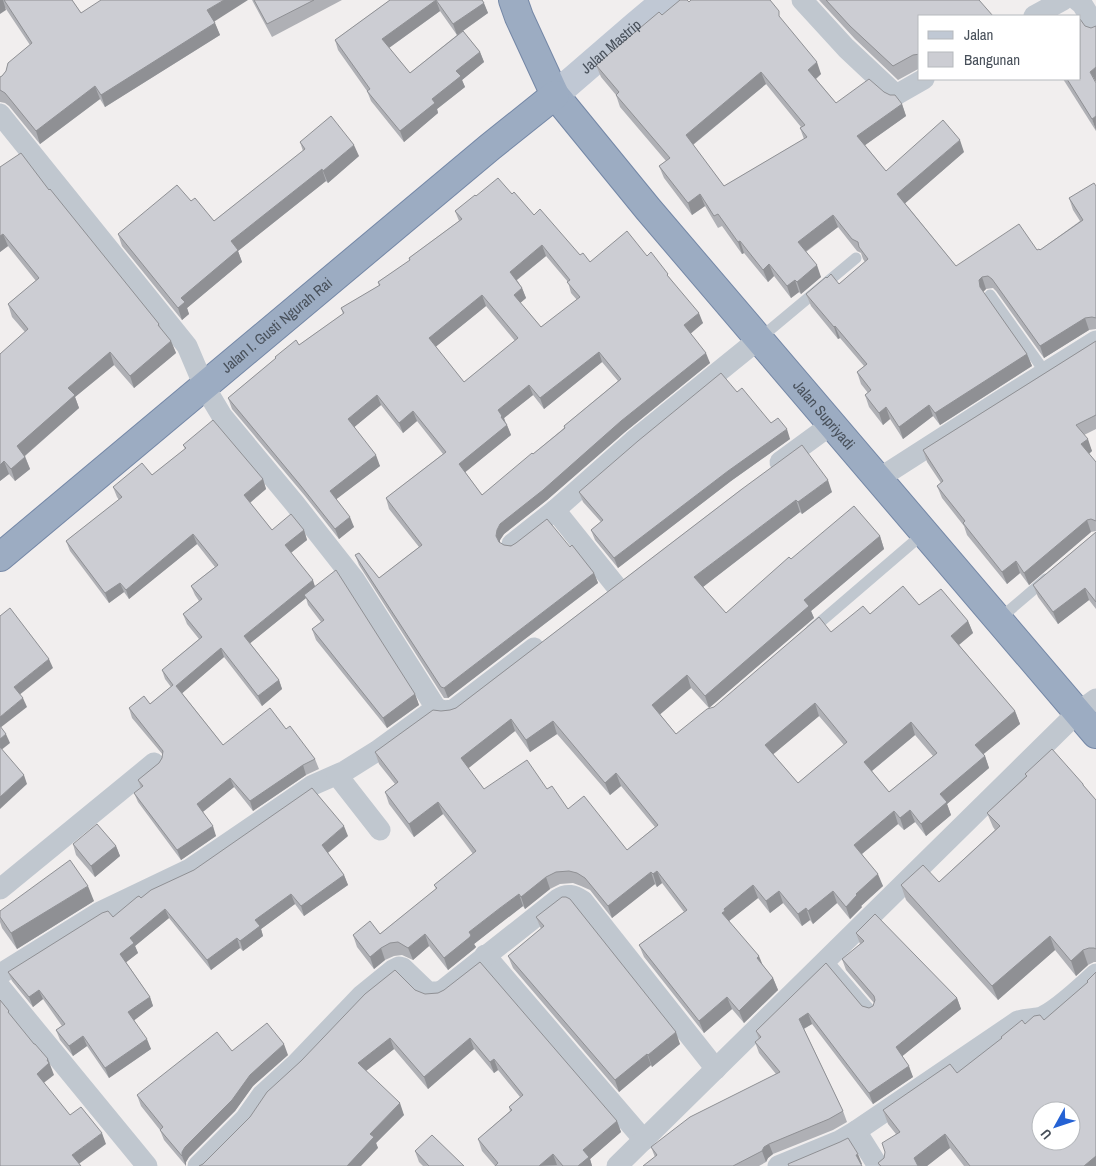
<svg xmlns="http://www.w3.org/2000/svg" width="1096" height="1166" viewBox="0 0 1096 1166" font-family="'Archivo Narrow',sans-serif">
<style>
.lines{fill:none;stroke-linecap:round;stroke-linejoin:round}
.trunk-casing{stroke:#7487a6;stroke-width:30}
.service{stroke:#c0c7cf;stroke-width:11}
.minor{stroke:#c0c7cf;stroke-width:21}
.secondary{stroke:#c0c8d4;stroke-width:28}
.trunk{stroke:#9cacc2;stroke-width:28}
.wall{fill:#afb0b5;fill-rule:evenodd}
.shaded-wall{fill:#8f9094}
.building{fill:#cccdd3;stroke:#8f9094;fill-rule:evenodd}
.labels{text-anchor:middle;stroke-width:4.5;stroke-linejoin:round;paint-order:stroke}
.street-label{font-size:15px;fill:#48505a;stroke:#fff}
</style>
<rect width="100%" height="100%" fill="#f1eeee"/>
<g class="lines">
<g class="trunk-casing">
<g id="trunk">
<path id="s2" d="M 513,0 L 519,17 L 555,95 L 648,209 L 1096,734"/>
<path id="s3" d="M 0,557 L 490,147 L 555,95"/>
</g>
</g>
<g class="service">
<path d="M 990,295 L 1045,372"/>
<path d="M 759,339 L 856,258"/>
<path d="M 998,620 L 1046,579"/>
<path d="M 811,630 L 924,533"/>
<path d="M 827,960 L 872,1012"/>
</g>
<g class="minor">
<path d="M 802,0 L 846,48 L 896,95 L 924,79"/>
<path d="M 1077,0 L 1082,4 L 1096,27"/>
<path d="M 1034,16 L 1063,0"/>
<path d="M 0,114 L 187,346 L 204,386 L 222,416 L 295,504 L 354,579 L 436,708 L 377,751 L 345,771 L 313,785 L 190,869 L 100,912 L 0,974"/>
<path d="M 780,462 L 832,424"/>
<path d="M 878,479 L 998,402 L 1096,341"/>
<path d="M 555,510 L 633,441 L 759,339"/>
<path d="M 512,544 L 555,510 L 616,586"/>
<path d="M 436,708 L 444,711 L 453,710 L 534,648"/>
<path d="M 337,775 L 380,830"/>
<path d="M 0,889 L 154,763"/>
<path d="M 485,955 L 644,1140"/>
<path d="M 0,987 L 147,1166"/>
<path d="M 856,1131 L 878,1166"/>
<path d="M 198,1166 L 245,1119 L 262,1095 L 296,1064 L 361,996 L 393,970 L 399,967 L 403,968 L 428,992 L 438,992 L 443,990 L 558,899 C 567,893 574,895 583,901 L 716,1069"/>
<path d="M 617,1166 L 1078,712 L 1096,699"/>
<path d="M 778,1166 L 839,1141 L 856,1131 L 1018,1021 C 1025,1019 1031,1019 1038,1018 C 1052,1015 1084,985 1096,974"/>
</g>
<path class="secondary" id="s1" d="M 555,95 L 636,25 L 666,0"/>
<use href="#trunk" class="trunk"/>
</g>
<g class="wall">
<path d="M 0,0 L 72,0 L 81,13 L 214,21 L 220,35 L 105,107 L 100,99 L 40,144 L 9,106 L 5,103 L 0,102 L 0,77 L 2,76 L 30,45 Z"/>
<path d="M 252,0 L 342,0 L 272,37 Z"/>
<path d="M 390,0 L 482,0 L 488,13 L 463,31 L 480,52 L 484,62 L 462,80 L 465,87 L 437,109 L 438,113 L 404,142 L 371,101 L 367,91 L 338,50 L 335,40 ZM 440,11 L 457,35 L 410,73 L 389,48 Z"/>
<path d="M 819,0 L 979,0 L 920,16 L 920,68 L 898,80 L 855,39 Z"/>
<path d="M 689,2 L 782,21 L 821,74 L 816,79 L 836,103 L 884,92 L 902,104 L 906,116 L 865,145 L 886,171 L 964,152 L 905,203 L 956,266 L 1040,250 L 1080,221 L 1073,210 L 1069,198 L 1096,186 L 1096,329 L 1089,330 L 1044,358 L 996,291 L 993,288 L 986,289 L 983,292 L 1027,354 L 1032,366 L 940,425 L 933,416 L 903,439 L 890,419 L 883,425 L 869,407 L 865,395 L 868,393 L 861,384 L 857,372 L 864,366 L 840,338 L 838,339 L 811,306 L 806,294 L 827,278 L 839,284 L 865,262 L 863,259 L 861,253 L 857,251 L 838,227 L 806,252 L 821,277 L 801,294 L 799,292 L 791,298 L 774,276 L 768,282 L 744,253 L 742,254 L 722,226 L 718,228 L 705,206 L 692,215 L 664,178 L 659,166 L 666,161 L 620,107 L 616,95 L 601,77 L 596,65 L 662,15 ZM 766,84 L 801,127 L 800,128 L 804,139 L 724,186 L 693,145 Z"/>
<path d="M 1063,79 L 1080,79 L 1096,131 Z"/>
<path d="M 300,142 L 359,156 L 328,183 L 326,181 L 238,251 L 242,262 L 187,308 L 189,314 L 182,320 L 122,246 L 118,234 L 191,201 L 214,221 L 303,151 Z"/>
<path d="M 0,167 L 49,190 L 159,324 L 161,329 L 171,341 L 176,353 L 134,388 L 114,365 L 75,397 L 79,408 L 25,456 L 30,469 L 15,481 L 9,474 L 0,481 L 25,332 L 12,317 L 8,304 L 36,281 L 8,246 L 0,252 Z"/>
<path d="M 512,194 L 534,215 L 580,255 L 590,262 L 647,256 L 669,277 L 703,323 L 690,333 L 710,363 L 625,432 L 547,500 L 504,534 L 500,540 L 500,543 L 504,545 L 570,547 L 594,573 L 598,583 L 448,698 L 444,698 L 359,565 L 355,555 L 379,578 L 419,547 L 389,509 L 386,498 L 443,454 L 417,421 L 403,433 L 381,405 L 354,427 L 380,466 L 336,499 L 354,527 L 339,539 L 305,496 L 232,409 L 228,398 L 275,359 L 275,357 L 299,345 L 343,314 L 341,308 L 379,286 L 378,282 L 410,261 L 409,258 L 459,221 L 455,211 L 476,196 ZM 546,256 L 568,282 L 571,293 L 577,300 L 541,327 L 520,303 L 526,298 L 522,288 L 517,280 ZM 486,306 L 515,341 L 464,382 L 435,347 ZM 602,362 L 618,381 L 564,426 L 564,428 L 533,454 L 482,495 L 465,472 L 511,435 L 504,418 L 533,395 L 544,409 Z"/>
<path d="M 1096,341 L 1096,429 L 1084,435 L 1092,451 L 1089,454 L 1096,462 L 1096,531 L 1091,532 L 1029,585 L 1020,573 L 1007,584 L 967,535 L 964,526 L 942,498 L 937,486 L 941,483 L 927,462 L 923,450 Z"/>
<path d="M 737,392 L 771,423 L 790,439 L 731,481 L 618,568 L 595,540 L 591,530 L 601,522 L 583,502 L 579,492 Z"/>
<path d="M 183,445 L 263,479 L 266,489 L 250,503 L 272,530 L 304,530 L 307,540 L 291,553 L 315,586 L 415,694 L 419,705 L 387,728 L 316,640 L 312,629 L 321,622 L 308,605 L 306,598 L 250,643 L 279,680 L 282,689 L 262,706 L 224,657 L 182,693 L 223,745 L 286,729 L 315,759 L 319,769 L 306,775 L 253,811 L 234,787 L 203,812 L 216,836 L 181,860 L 138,802 L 134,793 L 141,788 L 138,780 L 159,763 L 162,758 L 163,755 L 132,718 L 129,708 L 150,704 L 171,687 L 165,679 L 162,670 L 199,639 L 187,624 L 183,614 L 199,601 L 195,595 L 191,586 L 215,567 L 197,544 L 129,599 L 124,592 L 109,603 L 70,551 L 66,541 L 119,500 L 117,497 L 113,487 L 152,475 L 185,449 Z"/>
<path d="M 742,489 L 832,492 L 802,514 L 800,512 L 703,587 L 726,613 L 791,559 L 880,536 L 884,549 L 811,611 L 814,618 L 709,708 L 691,688 L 660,714 L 676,734 L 714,707 L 831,632 L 870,614 L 919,605 L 968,621 L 973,633 L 959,645 L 1015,711 L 1020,724 L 983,754 L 985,756 L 989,768 L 947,804 L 951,815 L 926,836 L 915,822 L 904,830 L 898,824 L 862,854 L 883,886 L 861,906 L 862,907 L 850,919 L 837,903 L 813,924 L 810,920 L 802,926 L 783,903 L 770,913 L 758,898 L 729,921 L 762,964 L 773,978 L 778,990 L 744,1023 L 732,1009 L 704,1033 L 644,957 L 639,945 L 684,912 L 662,883 L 657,887 L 655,884 L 612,918 L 590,890 L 581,886 L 573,883 L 560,884 L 550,889 L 525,909 L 523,906 L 504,920 L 474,944 L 476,947 L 474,949 L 448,970 L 429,946 L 413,960 L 402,955 L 394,956 L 385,960 L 374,969 L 357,947 L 353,935 L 380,934 L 436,889 L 434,885 L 473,854 L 443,814 L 414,837 L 389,804 L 385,792 L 395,784 L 379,764 L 375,752 L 441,711 L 450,710 L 456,708 ZM 819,716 L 844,745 L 798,783 L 773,754 ZM 515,731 L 530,752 L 557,734 L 610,795 L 621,786 L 655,827 L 627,850 L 568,809 L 547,789 L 484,789 L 468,768 ZM 915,735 L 933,756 L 889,792 L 872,771 Z"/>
<path d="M 1096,532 L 1096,609 L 1089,600 L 1058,624 L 1038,597 L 1033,585 Z"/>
<path d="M 1025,774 L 1084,787 L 1096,800 L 1096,962 L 1094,962 L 1088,965 L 1076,976 L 1055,950 L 998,1000 L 906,900 L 901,885 L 939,882 L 995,830 L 993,827 L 987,813 L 1026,776 Z"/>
<path d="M 348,836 L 328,853 L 344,875 L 348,885 L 304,916 L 295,904 L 261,929 L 263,936 L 243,951 L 240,948 L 211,970 L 169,918 L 135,946 L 138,953 L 126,962 L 150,997 L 153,1006 L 134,1020 L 151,1049 L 109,1078 L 87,1046 L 73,1056 L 60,1040 L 56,1030 L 62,1026 L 43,999 L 33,1007 L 12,981 L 8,972 L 113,917 L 141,898 Z"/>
<path d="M 73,844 L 116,846 L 120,856 L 95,877 L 76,855 Z"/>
<path d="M 94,901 L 17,949 L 2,928 L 0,922 L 0,911 Z"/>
<path d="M 536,917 L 680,1044 L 652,1067 L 651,1065 L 619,1092 L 513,968 L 508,956 L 541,929 Z"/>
<path d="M 856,933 L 957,998 L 961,1009 L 902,1056 L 913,1077 L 873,1104 L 812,1024 L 804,1029 L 843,1111 L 847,1122 L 833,1130 L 773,1154 L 768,1158 L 766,1162 L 759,1166 L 643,1166 L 655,1157 L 651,1147 L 776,1074 L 759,1053 L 755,1042 L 759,1039 L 756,1031 L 826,963 L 862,1006 L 869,1008 L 873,1006 L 874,1003 L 846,970 L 842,959 L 860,944 Z"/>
<path d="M 1096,972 L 1096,1166 L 964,1166 L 950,1148 L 927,1166 L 879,1166 L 878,1163 L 884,1158 L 896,1134 L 888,1124 L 883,1110 L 957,1073 L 1025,1024 L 1044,1020 L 1087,983 L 1087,981 Z"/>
<path d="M 415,990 L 617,1121 L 621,1132 L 590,1159 L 592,1166 L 495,1166 L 482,1151 L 478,1139 L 510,1111 L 509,1107 L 520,1097 L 498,1070 L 494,1073 L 474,1049 L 428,1089 L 394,1049 L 366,1071 L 404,1115 L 376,1143 L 378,1148 L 203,1164 Z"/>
<path d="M 232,1051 L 288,1055 L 253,1086 L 235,1111 L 189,1157 L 186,1162 L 186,1166 L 164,1140 L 160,1130 L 141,1106 L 137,1095 Z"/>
<path d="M 415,1151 L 464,1166 L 423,1166 L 419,1162 Z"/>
</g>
<g class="shaded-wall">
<path d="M 0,0 L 3,0 L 6,10 L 0,14 Z"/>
<path d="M 224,0 L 248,0 L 212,23 L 207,10 Z"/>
<path d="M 436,0 L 440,11 L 386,50 L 382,39 Z"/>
<path d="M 484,3 L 488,13 L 457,35 L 453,24 Z"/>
<path d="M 215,23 L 220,35 L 105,107 L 101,95 Z"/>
<path d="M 480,52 L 484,62 L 462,80 L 465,87 L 437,109 L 438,113 L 404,142 L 400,131 L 432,99 L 456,71 Z"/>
<path d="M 817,62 L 821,74 L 812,82 L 808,70 Z"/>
<path d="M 1096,67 L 1096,82 L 1090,72 Z"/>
<path d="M 761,72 L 766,84 L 690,147 L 686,135 Z"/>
<path d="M 95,86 L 100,99 L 40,144 L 36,131 Z"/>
<path d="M 902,104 L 906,116 L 861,148 L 857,136 Z"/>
<path d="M 1096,116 L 1096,131 L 1092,119 Z"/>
<path d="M 960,140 L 964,152 L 902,206 L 897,194 Z"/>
<path d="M 354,145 L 359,156 L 328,183 L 323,171 Z"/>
<path d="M 322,169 L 326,181 L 238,251 L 242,262 L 187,308 L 189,314 L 182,320 L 178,308 L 181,298 L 231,241 Z"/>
<path d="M 700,194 L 705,206 L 692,215 L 688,203 Z"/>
<path d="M 833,215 L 838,227 L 802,254 L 798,242 Z"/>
<path d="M 3,234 L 8,246 L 0,252 L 0,236 Z"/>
<path d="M 740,241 L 744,253 L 742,254 L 738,242 Z"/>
<path d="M 542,245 L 546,256 L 514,282 L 510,272 Z"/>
<path d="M 769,264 L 774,276 L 768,282 L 763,270 Z"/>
<path d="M 817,265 L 821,277 L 801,294 L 797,282 Z"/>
<path d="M 982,277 L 986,289 L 983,292 L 980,287 L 979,280 Z"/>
<path d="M 795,280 L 799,292 L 791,298 L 787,286 Z"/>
<path d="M 522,288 L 526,298 L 518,305 L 514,295 Z"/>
<path d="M 482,295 L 486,306 L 433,349 L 429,338 Z"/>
<path d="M 699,313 L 703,323 L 688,336 L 684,325 Z"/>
<path d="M 1085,318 L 1089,330 L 1044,358 L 1040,346 Z"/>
<path d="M 835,326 L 840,338 L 838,339 L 834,327 Z"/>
<path d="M 171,341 L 176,353 L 134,388 L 130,376 Z"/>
<path d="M 110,352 L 114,365 L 75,397 L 79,408 L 21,459 L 17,446 L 68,388 Z"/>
<path d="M 599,352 L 602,362 L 544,409 L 540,398 Z"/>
<path d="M 706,353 L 710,363 L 625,432 L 547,500 L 504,534 L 500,540 L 500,546 L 496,536 L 497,530 L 500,524 L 621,421 Z"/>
<path d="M 1027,354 L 1032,366 L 940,425 L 935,413 Z"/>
<path d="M 529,385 L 533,395 L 504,418 L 506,426 L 507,425 L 511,435 L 463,474 L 459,464 L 498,410 Z"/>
<path d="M 377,395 L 381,405 L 352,429 L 348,419 Z"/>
<path d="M 929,405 L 933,416 L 903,439 L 899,427 Z"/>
<path d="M 886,407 L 890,419 L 883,425 L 879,413 Z"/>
<path d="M 413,411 L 417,421 L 403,433 L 399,423 Z"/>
<path d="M 787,429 L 790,439 L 731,481 L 618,568 L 614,558 L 728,471 Z"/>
<path d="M 1088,439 L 1092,451 L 1086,456 L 1081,444 Z"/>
<path d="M 376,455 L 380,466 L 334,501 L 330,491 Z"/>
<path d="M 25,457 L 30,469 L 15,481 L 11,469 Z"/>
<path d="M 4,461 L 9,474 L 0,481 L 0,465 Z"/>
<path d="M 263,479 L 266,489 L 247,505 L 244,495 Z"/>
<path d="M 828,480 L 832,492 L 802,514 L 798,502 Z"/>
<path d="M 796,500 L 800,512 L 699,590 L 694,577 Z"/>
<path d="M 350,517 L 354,527 L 339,539 L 335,529 Z"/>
<path d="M 1087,520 L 1091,532 L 1029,585 L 1024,573 Z"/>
<path d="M 304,530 L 307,540 L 288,555 L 285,545 Z"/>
<path d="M 193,534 L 197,544 L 129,599 L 126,590 Z"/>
<path d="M 880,536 L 884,549 L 811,611 L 814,618 L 709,708 L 705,696 L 804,600 Z"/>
<path d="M 1016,561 L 1020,573 L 1007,584 L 1002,572 Z"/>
<path d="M 594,573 L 598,583 L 448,698 L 444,688 Z"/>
<path d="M 313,580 L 316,590 L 304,595 L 306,598 L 248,645 L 244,636 Z"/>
<path d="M 120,583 L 124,592 L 109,603 L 105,593 Z"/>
<path d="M 1085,588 L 1089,600 L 1058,624 L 1053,612 Z"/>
<path d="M 968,621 L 973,633 L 955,648 L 951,636 Z"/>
<path d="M 221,648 L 224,657 L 179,696 L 176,686 Z"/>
<path d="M 49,659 L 53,668 L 18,696 L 14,687 Z"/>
<path d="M 687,675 L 691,688 L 657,717 L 652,705 Z"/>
<path d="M 279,680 L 282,689 L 262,706 L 258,696 Z"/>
<path d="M 415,694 L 419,705 L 387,728 L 383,718 Z"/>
<path d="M 23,698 L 27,707 L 0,728 L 0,717 Z"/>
<path d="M 815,703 L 819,716 L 770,757 L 765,745 Z"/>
<path d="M 1015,711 L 1020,724 L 980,757 L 975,745 Z"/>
<path d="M 511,719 L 515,731 L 465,771 L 461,758 Z"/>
<path d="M 553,721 L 557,734 L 530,752 L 526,740 Z"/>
<path d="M 911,722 L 915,735 L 868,774 L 864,762 Z"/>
<path d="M 6,734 L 10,743 L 0,751 L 0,739 Z"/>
<path d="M 985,756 L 989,768 L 947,804 L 951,815 L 926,836 L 921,824 L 940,794 Z"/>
<path d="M 303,765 L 306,775 L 253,811 L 250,801 Z"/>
<path d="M 616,773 L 621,786 L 610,795 L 605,783 Z"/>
<path d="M 24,775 L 27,784 L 0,809 L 0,797 Z"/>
<path d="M 230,778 L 234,787 L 200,814 L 197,804 Z"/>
<path d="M 438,802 L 443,814 L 414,837 L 409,824 Z"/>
<path d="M 910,810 L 915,822 L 904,830 L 900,818 Z"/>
<path d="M 894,811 L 898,824 L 858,857 L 854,845 Z"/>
<path d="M 213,826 L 216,836 L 181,860 L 177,850 Z"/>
<path d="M 344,826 L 348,836 L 325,855 L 322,845 Z"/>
<path d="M 116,846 L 120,856 L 95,877 L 91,866 Z"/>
<path d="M 657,871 L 662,883 L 657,887 L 653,874 Z"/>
<path d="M 651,872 L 655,884 L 612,918 L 608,906 Z"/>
<path d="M 878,874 L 883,886 L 861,906 L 862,907 L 850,919 L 846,907 L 856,894 Z"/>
<path d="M 344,875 L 348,885 L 304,916 L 301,906 Z"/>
<path d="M 546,877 L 550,889 L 525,909 L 521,897 Z"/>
<path d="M 753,885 L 758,898 L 729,921 L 722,913 L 724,909 Z"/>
<path d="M 88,886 L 94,901 L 17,949 L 11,933 Z"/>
<path d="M 779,891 L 783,903 L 770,913 L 766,901 Z"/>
<path d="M 833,891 L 837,903 L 813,924 L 808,911 Z"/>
<path d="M 291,894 L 295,904 L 261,929 L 263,936 L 243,951 L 240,941 L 255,920 Z"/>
<path d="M 519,894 L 523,906 L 474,944 L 476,947 L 474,949 L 448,970 L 444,958 L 469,932 Z"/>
<path d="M 806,908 L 810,920 L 802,926 L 798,914 Z"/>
<path d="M 165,909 L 169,918 L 135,946 L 138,953 L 124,964 L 120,954 L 130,938 Z"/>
<path d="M 425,934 L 429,946 L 413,960 L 408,948 Z"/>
<path d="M 1050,936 L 1055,950 L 998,1000 L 992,986 Z"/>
<path d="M 237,938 L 240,948 L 211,970 L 207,960 Z"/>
<path d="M 381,948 L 385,960 L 374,969 L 370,957 Z"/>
<path d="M 1083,950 L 1088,965 L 1076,976 L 1071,961 Z"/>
<path d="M 759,956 L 764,968 L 757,958 Z"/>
<path d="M 773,978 L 778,990 L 744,1023 L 739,1011 Z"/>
<path d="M 39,990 L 43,999 L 33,1007 L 29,997 Z"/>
<path d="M 150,997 L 153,1006 L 132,1022 L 128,1012 Z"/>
<path d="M 727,997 L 732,1009 L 704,1033 L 699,1021 Z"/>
<path d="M 957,998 L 961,1009 L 900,1058 L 896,1047 Z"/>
<path d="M 808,1013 L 812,1024 L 803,1029 L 799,1019 Z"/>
<path d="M 676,1032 L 680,1044 L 652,1067 L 648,1055 Z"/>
<path d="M 83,1036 L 87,1046 L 73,1056 L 69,1046 Z"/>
<path d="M 390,1038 L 394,1049 L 362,1074 L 358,1063 Z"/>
<path d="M 470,1038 L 474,1049 L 428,1089 L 424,1077 Z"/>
<path d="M 147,1039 L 151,1049 L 109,1078 L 105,1068 Z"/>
<path d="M 284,1044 L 288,1055 L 253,1086 L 235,1111 L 189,1157 L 186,1162 L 186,1166 L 182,1156 L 182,1152 L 185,1147 L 250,1075 Z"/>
<path d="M 647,1054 L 651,1065 L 619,1092 L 615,1080 Z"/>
<path d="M 48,1059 L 54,1075 L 41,1085 L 37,1074 Z"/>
<path d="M 494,1059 L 498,1070 L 494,1073 L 490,1062 Z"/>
<path d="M 909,1066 L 913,1077 L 873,1104 L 869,1093 Z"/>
<path d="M 400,1103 L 404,1115 L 376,1143 L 378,1148 L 361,1166 L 347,1166 L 370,1134 Z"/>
<path d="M 617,1121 L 621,1132 L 590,1159 L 592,1166 L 578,1166 L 583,1150 Z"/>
<path d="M 102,1133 L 106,1144 L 76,1166 L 72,1155 Z"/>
<path d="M 945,1134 L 950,1148 L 927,1166 L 917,1166 L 914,1158 Z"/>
<path d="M 769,1144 L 773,1154 L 768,1158 L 766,1162 L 762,1151 L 764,1147 Z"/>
<path d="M 553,1154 L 557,1165 L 539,1166 Z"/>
<path d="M 858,1154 L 862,1164 L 860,1165 L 856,1155 Z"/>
<path d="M 1096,1156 L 1096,1166 L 1084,1166 Z"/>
</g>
<g class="building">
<path d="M 4,0 L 72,0 L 81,13 L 101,0 L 224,0 L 207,10 L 215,23 L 101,95 L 95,86 L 36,131 L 5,93 L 0,90 L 0,77 L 2,76 L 6,71 L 8,63 L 32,43 Z"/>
<path d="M 254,0 L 314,0 L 267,24 Z"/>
<path d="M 390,0 L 482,0 L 484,3 L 453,24 L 436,0 L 382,39 L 410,73 L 463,31 L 480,52 L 456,71 L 461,76 L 432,99 L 435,103 L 400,131 L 367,91 L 370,89 L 335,40 Z"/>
<path d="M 680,0 L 687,0 L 689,2 L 691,0 L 770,0 L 779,11 L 779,16 L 817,62 L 808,70 L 836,103 L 869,79 L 884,92 L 890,95 L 895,95 L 902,104 L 857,136 L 886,171 L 943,120 L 960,140 L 897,194 L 956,266 L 1019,224 L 1037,250 L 1039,249 L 1040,250 L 1083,220 L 1069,198 L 1094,183 L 1096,186 L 1096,318 L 1092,317 L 1085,318 L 1040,346 L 992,279 L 988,276 L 982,277 L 979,280 L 980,287 L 1027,354 L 935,413 L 929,405 L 899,427 L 886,407 L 879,413 L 865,395 L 871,390 L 857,372 L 867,364 L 835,326 L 834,327 L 806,294 L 826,277 L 827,278 L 831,274 L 839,284 L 868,259 L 859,247 L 858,242 L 852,239 L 833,215 L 798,242 L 817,265 L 797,282 L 795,280 L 787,286 L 769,264 L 763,270 L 740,241 L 738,242 L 718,214 L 714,216 L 700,194 L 688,203 L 659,166 L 670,158 L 616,95 L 619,92 L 596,65 L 659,12 L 662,15 ZM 761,72 L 805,125 L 800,128 L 807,137 L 724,186 L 686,135 Z"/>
<path d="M 826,0 L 979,0 L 993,16 L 920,16 L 920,54 L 913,55 L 893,66 L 850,26 Z"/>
<path d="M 1080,19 L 1085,26 L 1091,28 L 1096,26 L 1096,67 L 1090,72 L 1096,83 L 1096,116 L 1092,119 L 1067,79 L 1080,79 Z"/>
<path d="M 331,116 L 354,145 L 323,171 L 322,169 L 231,241 L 238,250 L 181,298 L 185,302 L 178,308 L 118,234 L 177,185 L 191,201 L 195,198 L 214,221 L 305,149 L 300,142 Z"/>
<path d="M 21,153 L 49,190 L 50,189 L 159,324 L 158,325 L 171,341 L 130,376 L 110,352 L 68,388 L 75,395 L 17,446 L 25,457 L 11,469 L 4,461 L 0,465 L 0,354 L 28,329 L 8,304 L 39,278 L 3,234 L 0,236 L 0,167 Z"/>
<path d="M 498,178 L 512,194 L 514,192 L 534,215 L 540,209 L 580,255 L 583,253 L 590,262 L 627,231 L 647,256 L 651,252 L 668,274 L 667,275 L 699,313 L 684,325 L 706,353 L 621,421 L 543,490 L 500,524 L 497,530 L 496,536 L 499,542 L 504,545 L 511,546 L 516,543 L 547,519 L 570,547 L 572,545 L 594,573 L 444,688 L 441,687 L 355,555 L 359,553 L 379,578 L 422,545 L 386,498 L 446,452 L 413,411 L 399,423 L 377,395 L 348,419 L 376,455 L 330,491 L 350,517 L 335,529 L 301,486 L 228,398 L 276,358 L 275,357 L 296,340 L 299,345 L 344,313 L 341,308 L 380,285 L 378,282 L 410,260 L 409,258 L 462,219 L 455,211 L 475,195 L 476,196 ZM 542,245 L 570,280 L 567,282 L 580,297 L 541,327 L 514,295 L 522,288 L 510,272 ZM 482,295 L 518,338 L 464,382 L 429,338 ZM 599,352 L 621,379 L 564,426 L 565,428 L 533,454 L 532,453 L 482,495 L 459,464 L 507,425 L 501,417 L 502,416 L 498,410 L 529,385 L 540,398 Z"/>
<path d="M 1096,341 L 1096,415 L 1076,425 L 1088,439 L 1081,444 L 1096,462 L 1096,521 L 1091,519 L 1087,520 L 1024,573 L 1016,561 L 1002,572 L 963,523 L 965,521 L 937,486 L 943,481 L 923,450 Z"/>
<path d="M 721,373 L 737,392 L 742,388 L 771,423 L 778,418 L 787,429 L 728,471 L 614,558 L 591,530 L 603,520 L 579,492 L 638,441 Z"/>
<path d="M 213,420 L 263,479 L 244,495 L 272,530 L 291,514 L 304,530 L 285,545 L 313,580 L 244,636 L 279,680 L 258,696 L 221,648 L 176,686 L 223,745 L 270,708 L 286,729 L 290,726 L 315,759 L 303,765 L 250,801 L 230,778 L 197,804 L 213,826 L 177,850 L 134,793 L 143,786 L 138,780 L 159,763 L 162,758 L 163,751 L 129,708 L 144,696 L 150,704 L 173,685 L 162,670 L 202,637 L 183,614 L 202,599 L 191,586 L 218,565 L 193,534 L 126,590 L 120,583 L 105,593 L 66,541 L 122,497 L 113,487 L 142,463 L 152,475 L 186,448 L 183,445 Z"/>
<path d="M 802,445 L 828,480 L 798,502 L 796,500 L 694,577 L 726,613 L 789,557 L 791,559 L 854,506 L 880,536 L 804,600 L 809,606 L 705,696 L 687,675 L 652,705 L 676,734 L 707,709 L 714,707 L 819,617 L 831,632 L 863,606 L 870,614 L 903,586 L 919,605 L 941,589 L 968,621 L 951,636 L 1015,711 L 975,745 L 985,756 L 940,794 L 947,802 L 921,824 L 910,810 L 900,818 L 894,811 L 854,845 L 878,874 L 856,894 L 857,895 L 846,907 L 833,891 L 808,911 L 806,908 L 798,914 L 779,891 L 766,901 L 753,885 L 724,909 L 725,911 L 722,913 L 759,956 L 757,958 L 773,978 L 739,1011 L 727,997 L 699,1021 L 639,945 L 687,910 L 657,871 L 653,874 L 651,872 L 608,906 L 585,878 L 577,873 L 569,871 L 556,872 L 546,877 L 521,897 L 519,894 L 500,908 L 469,932 L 471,935 L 470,937 L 444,958 L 425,934 L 408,948 L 398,942 L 390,943 L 381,948 L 370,957 L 353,935 L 370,921 L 380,934 L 437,888 L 434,885 L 476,851 L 438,802 L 409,824 L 385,792 L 398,782 L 375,752 L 433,710 L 441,711 L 450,710 L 456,708 L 742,489 ZM 815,703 L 847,742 L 798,783 L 765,745 ZM 511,719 L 526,740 L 553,721 L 605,783 L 616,773 L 658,825 L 627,850 L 584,796 L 568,809 L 552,786 L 547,789 L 527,760 L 484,789 L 461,758 ZM 911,722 L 937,753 L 889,792 L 864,762 Z"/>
<path d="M 1096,532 L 1096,602 L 1085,588 L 1053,612 L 1033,585 Z"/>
<path d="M 336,570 L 415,694 L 383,718 L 312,629 L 324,620 L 304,595 Z"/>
<path d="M 10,608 L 49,659 L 14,687 L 23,698 L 0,717 L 0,616 Z"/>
<path d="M 0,726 L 6,734 L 0,739 Z"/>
<path d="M 0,747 L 24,775 L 0,797 Z"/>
<path d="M 1052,749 L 1083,784 L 1083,785 L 1096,800 L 1096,949 L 1094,948 L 1089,948 L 1083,950 L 1071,961 L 1050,936 L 992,986 L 901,885 L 923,865 L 939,882 L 1000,826 L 987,813 L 1027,776 L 1025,774 Z"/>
<path d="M 312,788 L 344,826 L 322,845 L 344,875 L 301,906 L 291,894 L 255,920 L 260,926 L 240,941 L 237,938 L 207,960 L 165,909 L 130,938 L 134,943 L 120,954 L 150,997 L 128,1012 L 147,1039 L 105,1068 L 83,1036 L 69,1046 L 56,1030 L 65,1024 L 39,990 L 29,997 L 8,972 L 102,913 L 108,911 L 113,917 L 137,897 L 139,896 L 141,898 L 151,890 L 194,870 Z"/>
<path d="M 97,824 L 116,846 L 91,866 L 73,844 Z"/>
<path d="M 70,860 L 88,886 L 11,933 L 0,917 L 0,911 Z"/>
<path d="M 562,897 L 566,897 L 570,899 L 676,1032 L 648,1055 L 647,1054 L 615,1080 L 508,956 L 544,926 L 536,917 Z"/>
<path d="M 875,914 L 957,998 L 896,1047 L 909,1066 L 869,1093 L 808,1013 L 799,1019 L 843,1111 L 829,1119 L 769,1144 L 764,1147 L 762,1151 L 733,1166 L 643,1166 L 657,1155 L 651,1147 L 690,1117 L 780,1072 L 755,1042 L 761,1037 L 756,1031 L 826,963 L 862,1006 L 869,1008 L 873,1006 L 875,1000 L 874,996 L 842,959 L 864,941 L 856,933 Z"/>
<path d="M 480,962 L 617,1121 L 583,1150 L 589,1157 L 578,1166 L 563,1166 L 553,1154 L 539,1166 L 495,1166 L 498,1163 L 478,1139 L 512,1110 L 509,1107 L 523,1095 L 494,1059 L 490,1062 L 470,1038 L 424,1077 L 390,1038 L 358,1063 L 400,1103 L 370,1134 L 374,1137 L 347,1166 L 199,1166 L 203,1164 L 250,1117 L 267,1092 L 301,1061 L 365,994 L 395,970 L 415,990 L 425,994 L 438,993 L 444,990 Z"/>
<path d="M 1096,972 L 1096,1156 L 1084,1166 L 970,1166 L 945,1134 L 914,1158 L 918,1166 L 881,1166 L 878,1163 L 884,1158 L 885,1152 L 882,1143 L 900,1132 L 883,1110 L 950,1064 L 957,1073 L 1002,1038 L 1001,1037 L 1022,1020 L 1025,1024 L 1034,1016 L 1040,1015 L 1044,1020 L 1088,982 L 1087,981 ZM 1041,1111 L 1071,1111 L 1071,1141 L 1041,1141 Z"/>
<path d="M 0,1000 L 9,1011 L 8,1012 L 34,1044 L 35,1044 L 48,1059 L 47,1060 L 49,1063 L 37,1074 L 70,1115 L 81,1107 L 102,1133 L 72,1155 L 81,1166 L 0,1166 Z"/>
<path d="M 267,1023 L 284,1044 L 250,1075 L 232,1100 L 185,1147 L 182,1152 L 182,1156 L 160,1130 L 163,1127 L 137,1095 L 217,1032 L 232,1051 Z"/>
<path d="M 432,1135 L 464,1166 L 429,1166 L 415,1151 Z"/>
<path d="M 848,1138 L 858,1154 L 856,1155 L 862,1166 L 789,1166 L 788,1164 L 840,1142 Z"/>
</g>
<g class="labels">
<g class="street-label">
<text dy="5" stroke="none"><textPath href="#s1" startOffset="74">Jalan Mastrip</textPath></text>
<text dy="5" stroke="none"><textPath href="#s3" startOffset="361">Jalan I. Gusti Ngurah Rai</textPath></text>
<text dy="5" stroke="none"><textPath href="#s2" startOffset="522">Jalan Supriyadi</textPath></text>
</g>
</g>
<rect x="918" y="15" width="162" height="65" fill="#ffffff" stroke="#b6b9bd"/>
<rect x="928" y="31" width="25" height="8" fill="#c0c8d4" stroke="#b6b9bd"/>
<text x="964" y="40" font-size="15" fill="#48505a">Jalan</text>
<rect x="928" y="52" width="25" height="15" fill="#cccdd3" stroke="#b6b9bd"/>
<text x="964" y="65" font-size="15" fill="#48505a">Bangunan</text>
<g transform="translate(1056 1126) rotate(230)"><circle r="24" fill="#ffffff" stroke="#b6b9bd"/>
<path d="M0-4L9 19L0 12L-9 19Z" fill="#2562d4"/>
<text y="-8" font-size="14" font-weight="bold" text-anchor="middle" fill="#48505a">U</text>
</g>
</svg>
